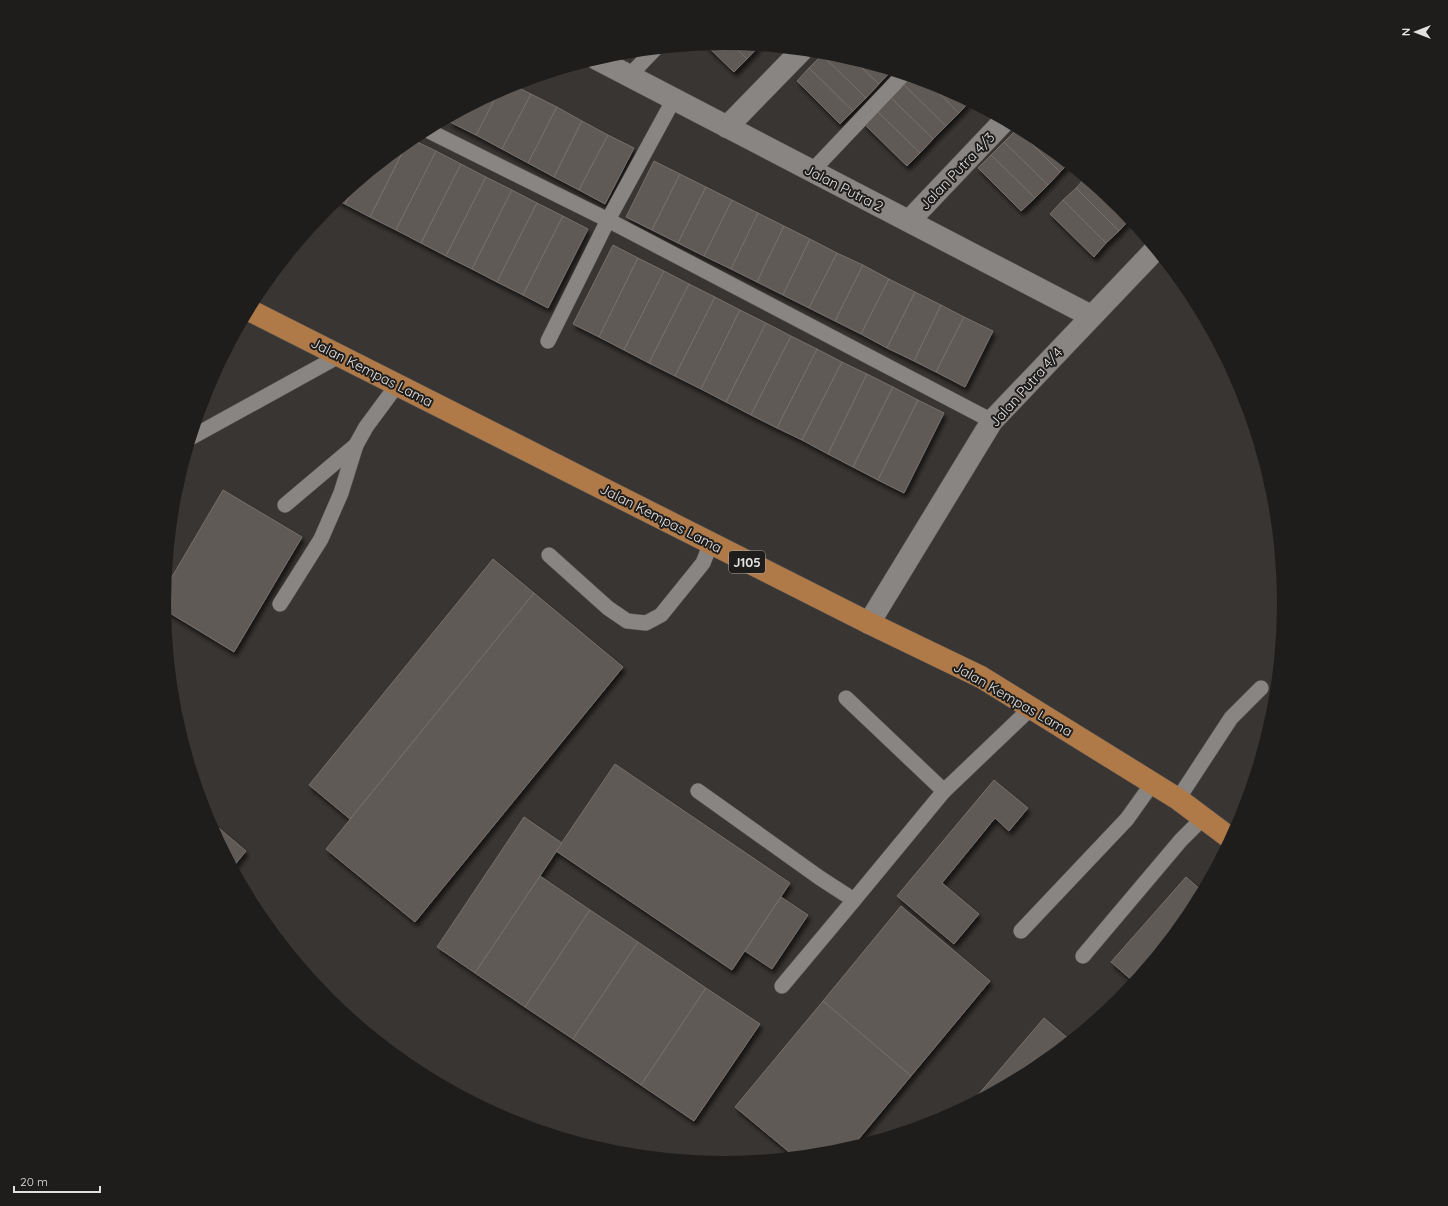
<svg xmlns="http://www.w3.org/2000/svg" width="1448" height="1206" viewBox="0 0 1448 1206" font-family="Quicksand,sans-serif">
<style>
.building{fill:#5e5a57;stroke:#75706d;filter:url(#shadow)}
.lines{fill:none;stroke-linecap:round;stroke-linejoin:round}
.service-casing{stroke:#575351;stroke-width:16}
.minor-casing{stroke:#575351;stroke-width:23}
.primary-casing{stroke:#575351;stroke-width:23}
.service{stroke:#898582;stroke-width:15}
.minor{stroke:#898582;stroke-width:22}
.primary{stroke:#af7948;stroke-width:22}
.labels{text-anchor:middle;stroke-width:4;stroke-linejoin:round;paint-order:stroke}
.shield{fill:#1f1d1c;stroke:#a8a6a4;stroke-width:1}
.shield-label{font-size:13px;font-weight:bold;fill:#e3e1df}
.street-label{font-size:14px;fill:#e3e1df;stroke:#1f1d1c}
</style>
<defs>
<filter id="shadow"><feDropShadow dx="2.5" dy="4.5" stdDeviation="2" flood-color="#0009"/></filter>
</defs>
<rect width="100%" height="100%" fill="#393532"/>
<g class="building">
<path d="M 724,43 L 732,44 L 747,59 L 734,72 L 706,45 Z"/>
<path d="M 732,44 L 759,46 L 747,59 Z"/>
<path d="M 824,53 L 833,54 L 854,60 L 879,84 L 866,98 L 822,55 Z"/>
<path d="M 822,55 L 866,98 L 853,111 L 809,68 Z"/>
<path d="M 854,60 L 891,71 L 879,84 Z"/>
<path d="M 809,68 L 853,111 L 840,124 L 797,81 Z"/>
<path d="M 908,77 L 928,82 L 959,113 L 946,126 L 902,83 Z"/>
<path d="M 928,82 L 939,86 L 969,102 L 959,113 Z"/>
<path d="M 902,83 L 946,126 L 933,139 L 889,96 Z"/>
<path d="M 513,85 L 531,94 L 502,149 L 476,135 L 499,91 Z"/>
<path d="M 499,91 L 476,135 L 450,122 L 453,116 Z"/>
<path d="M 531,94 L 557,107 L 528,163 L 502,149 Z"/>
<path d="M 889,96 L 933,139 L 920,153 L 876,110 Z"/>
<path d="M 557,107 L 582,121 L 554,177 L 528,163 Z"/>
<path d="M 876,110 L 920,153 L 907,166 L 863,123 Z"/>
<path d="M 582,121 L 608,135 L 579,190 L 554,177 Z"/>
<path d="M 1017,128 L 1035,138 L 1068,164 L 1060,172 L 1017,129 Z"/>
<path d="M 1017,129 L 1060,172 L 1048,185 L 1004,142 Z"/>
<path d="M 608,135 L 634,148 L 605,204 L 579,190 Z"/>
<path d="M 411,139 L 436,151 L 396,230 L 370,217 L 408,141 Z"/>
<path d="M 408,141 L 370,217 L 345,204 L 354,186 Z"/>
<path d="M 1004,142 L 1048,185 L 1035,198 L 991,155 Z"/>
<path d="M 436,151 L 461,164 L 421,243 L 396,230 Z"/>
<path d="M 991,155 L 1035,198 L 1021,211 L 978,168 Z"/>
<path d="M 654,161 L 680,174 L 652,230 L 626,217 Z"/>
<path d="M 461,164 L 486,177 L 446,256 L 421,243 Z"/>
<path d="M 680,174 L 706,187 L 678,243 L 652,230 Z"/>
<path d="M 486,177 L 512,190 L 472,269 L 446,256 Z"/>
<path d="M 1085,178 L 1120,207 L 1130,219 L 1119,231 L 1076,188 Z"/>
<path d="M 354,186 L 345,204 L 337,200 Z"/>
<path d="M 706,187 L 732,200 L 704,256 L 678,243 Z"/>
<path d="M 1076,188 L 1119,231 L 1106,243 L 1063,200 Z"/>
<path d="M 512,190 L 537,203 L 497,282 L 472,269 Z"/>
<path d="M 732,200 L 758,213 L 731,269 L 704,256 Z"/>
<path d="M 1063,200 L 1106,243 L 1094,257 L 1050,214 Z"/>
<path d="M 537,203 L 563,216 L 523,295 L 497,282 Z"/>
<path d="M 758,213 L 784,226 L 757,282 L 731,269 Z"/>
<path d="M 563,216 L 588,229 L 548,308 L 523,295 Z"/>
<path d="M 784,226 L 810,239 L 783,295 L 757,282 Z"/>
<path d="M 810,239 L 837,253 L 809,308 L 783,295 Z"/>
<path d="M 613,245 L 638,258 L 599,337 L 573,324 Z"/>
<path d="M 837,253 L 863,265 L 835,321 L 809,308 Z"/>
<path d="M 638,258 L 664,271 L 624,350 L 599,337 Z"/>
<path d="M 863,265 L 889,279 L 861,334 L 835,321 Z"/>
<path d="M 664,271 L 689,284 L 649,363 L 624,350 Z"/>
<path d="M 889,279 L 915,292 L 887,348 L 861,334 Z"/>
<path d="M 689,284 L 715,297 L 675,376 L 649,363 Z"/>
<path d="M 915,292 L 941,305 L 914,361 L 887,348 Z"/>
<path d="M 715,297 L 740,310 L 701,389 L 675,376 Z"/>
<path d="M 941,305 L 964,317 L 936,372 L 914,361 Z"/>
<path d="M 740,310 L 766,323 L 726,402 L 701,389 Z"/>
<path d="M 964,317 L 993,331 L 965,387 L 936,372 Z"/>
<path d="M 766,323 L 791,336 L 751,415 L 726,402 Z"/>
<path d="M 791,336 L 817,349 L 777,428 L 751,415 Z"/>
<path d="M 817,349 L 842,362 L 802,440 L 777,428 Z"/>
<path d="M 842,362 L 867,374 L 828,454 L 802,440 Z"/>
<path d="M 867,374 L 893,387 L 853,467 L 828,454 Z"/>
<path d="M 893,387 L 918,400 L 878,480 L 853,467 Z"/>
<path d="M 918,400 L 944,413 L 904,493 L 878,480 Z"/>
<path d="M 223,490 L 302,537 L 234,652 L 165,610 L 164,603 L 166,587 Z"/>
<path d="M 493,559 L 534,593 L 350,819 L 309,785 Z"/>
<path d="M 534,593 L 623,667 L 415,922 L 326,849 Z"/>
<path d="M 615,764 L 790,883 L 732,970 L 556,851 Z"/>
<path d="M 994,780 L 1028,808 L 1009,831 L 995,818 L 942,883 L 979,914 L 954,944 L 897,896 Z"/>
<path d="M 524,817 L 562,843 L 475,973 L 437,947 Z"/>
<path d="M 208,819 L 246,851 L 233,867 Z"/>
<path d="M 540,876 L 590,910 L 525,1007 L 475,973 Z"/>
<path d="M 1186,877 L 1202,891 L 1189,914 L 1134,982 L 1111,962 Z"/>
<path d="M 781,897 L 808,915 L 772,969 L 745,951 Z"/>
<path d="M 901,906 L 990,981 L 911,1076 L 823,1001 Z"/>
<path d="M 590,910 L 638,942 L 573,1039 L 525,1007 Z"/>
<path d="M 638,942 L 706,988 L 641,1085 L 573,1039 Z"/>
<path d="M 706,988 L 760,1024 L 694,1121 L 641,1085 Z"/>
<path d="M 823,1001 L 911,1076 L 852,1147 L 833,1152 L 794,1156 L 735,1107 Z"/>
<path d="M 1044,1018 L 1070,1040 L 1035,1069 L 972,1102 Z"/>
</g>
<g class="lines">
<g class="service-casing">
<g id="service">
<path d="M 629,76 L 654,50"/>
<path d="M 427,130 L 608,220 L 992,421"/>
<path d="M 812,171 L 903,75"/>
<path d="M 548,341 L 608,220 L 674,99"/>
<path d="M 192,437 L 339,356"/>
<path d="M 285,505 L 356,445"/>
<path d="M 549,555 L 608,608 L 627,621 L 646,623 L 661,615 L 703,563 L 711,543"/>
<path d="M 280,604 L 321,539 L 341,493 L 356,445 L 366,427 L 397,385"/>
<path d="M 846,698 L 944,791"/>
<path d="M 698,791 L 820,878 L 854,900 L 944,791 L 1031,708"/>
<path d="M 1178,799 L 1231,718 L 1261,688"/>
<path d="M 1021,931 L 1127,819 L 1152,784"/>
<path d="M 1083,956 L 1181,840 L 1203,818"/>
<path d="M 782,986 L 854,900"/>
</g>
</g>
<g class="minor-casing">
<g id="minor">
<path d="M 597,59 L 1091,316"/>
<path d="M 727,127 L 801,51"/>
<path d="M 909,221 L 1004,121"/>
<path d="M 869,623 L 992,421 L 1155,250"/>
</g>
</g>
<g class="primary-casing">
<path id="primary" d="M 249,310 L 869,623 L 981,677 L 1178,799 L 1230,838"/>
</g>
<use href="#service" class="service"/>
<use href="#minor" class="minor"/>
<use href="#primary" class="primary"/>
</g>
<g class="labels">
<rect class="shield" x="729" y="551" width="36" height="22" rx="3"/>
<g class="shield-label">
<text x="747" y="567">J105</text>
</g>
<g class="street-label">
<text transform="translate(957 171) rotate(-46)" y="5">Jalan Putra 4/3</text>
<text transform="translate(844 188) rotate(27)" y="5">Jalan Putra 2</text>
<text transform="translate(372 372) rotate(27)" y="5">Jalan Kempas Lama</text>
<text transform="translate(1026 387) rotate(-48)" y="5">Jalan Putra 4/4</text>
<text transform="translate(661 518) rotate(27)" y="5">Jalan Kempas Lama</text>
<text transform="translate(1013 699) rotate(30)" y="5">Jalan Kempas Lama</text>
</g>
</g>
<path d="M0 0H1448V1206H0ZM171 603a553 553 0 1 1 1106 0a553 553 0 1 1-1106 0Z" fill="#1f1d1c" fill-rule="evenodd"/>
<g transform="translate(1416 32) rotate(270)" stroke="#1f1d1c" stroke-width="3" paint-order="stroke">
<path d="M0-3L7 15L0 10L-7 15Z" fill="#e3e1df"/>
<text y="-6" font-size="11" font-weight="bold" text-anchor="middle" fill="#e3e1df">N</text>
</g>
<path d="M14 1186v6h86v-6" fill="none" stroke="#e3e1df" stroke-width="2"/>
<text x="20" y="1186" font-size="12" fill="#e3e1df" stroke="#1f1d1c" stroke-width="3" paint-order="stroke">20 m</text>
</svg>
